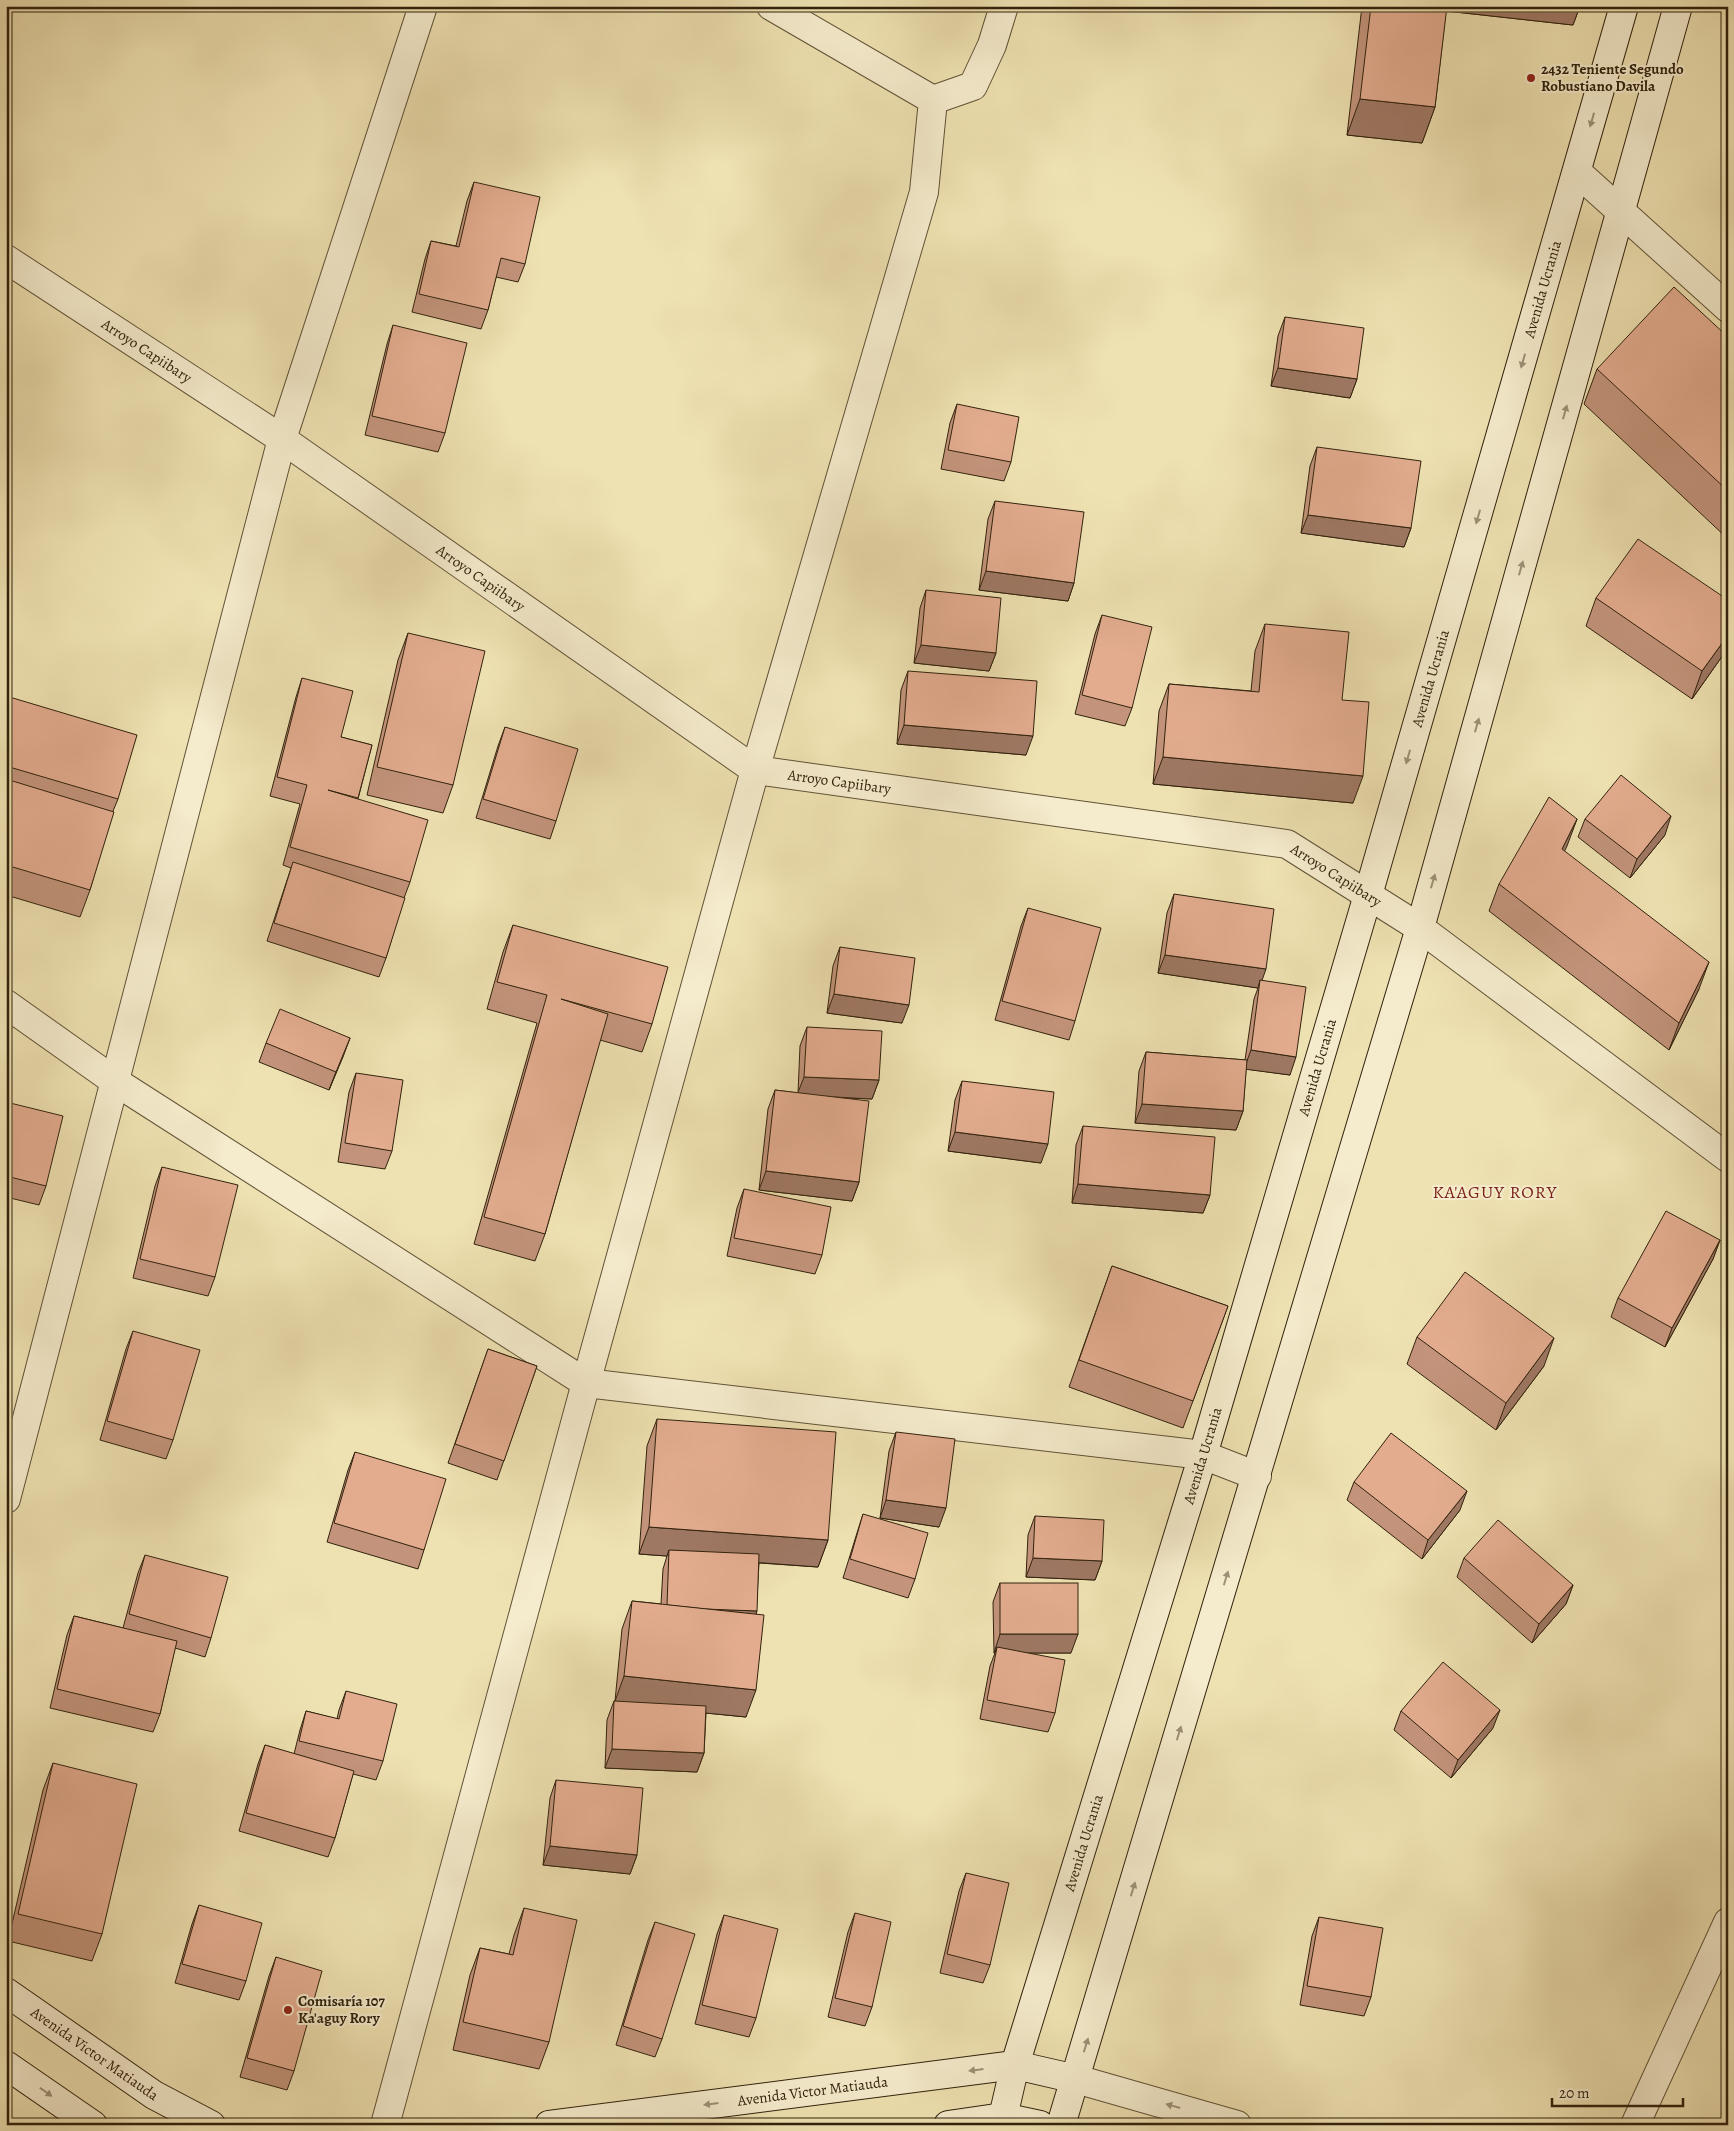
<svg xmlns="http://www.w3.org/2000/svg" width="1734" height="2131" viewBox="0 0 1734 2131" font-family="Alegreya,serif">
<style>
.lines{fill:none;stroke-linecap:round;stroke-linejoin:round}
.minor-casing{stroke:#605236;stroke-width:30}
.secondary-casing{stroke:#31220d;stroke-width:30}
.minor{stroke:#f5eccd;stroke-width:28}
.secondary{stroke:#f5eccd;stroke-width:28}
.wall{fill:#c3947b;stroke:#31220d}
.shaded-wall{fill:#9f7864;stroke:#31220d}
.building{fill:#e3ac8f;stroke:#31220d}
.oneway{fill:#9d9177}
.poi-dot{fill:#8f2418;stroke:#f5eccd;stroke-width:2}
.labels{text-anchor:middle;stroke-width:4;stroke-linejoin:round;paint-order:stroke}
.poi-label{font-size:15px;font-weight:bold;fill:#31220d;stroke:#f5eccd;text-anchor:start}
.street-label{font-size:15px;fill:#31220d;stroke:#f5eccd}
.quarter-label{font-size:18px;letter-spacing:1px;fill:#7a1f14;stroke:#f5eccd}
</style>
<rect width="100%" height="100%" fill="#efe2b2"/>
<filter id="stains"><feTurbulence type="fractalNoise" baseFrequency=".004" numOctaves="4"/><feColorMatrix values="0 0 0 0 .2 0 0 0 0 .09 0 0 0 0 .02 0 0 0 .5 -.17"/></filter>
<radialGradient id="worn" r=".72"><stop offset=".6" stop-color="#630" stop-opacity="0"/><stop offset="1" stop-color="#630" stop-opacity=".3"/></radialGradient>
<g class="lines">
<g class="minor-casing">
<g id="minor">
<path d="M 933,100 L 973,86 L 992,45 L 1004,6"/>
<path d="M 1577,172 L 1728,308"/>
<path id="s1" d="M 6,259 L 282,439 L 755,770 L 1287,844 L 1420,928 L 1728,1158"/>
<path d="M 6,1004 L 116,1082 L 586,1383 L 1203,1455 L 1257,1476"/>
<path d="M 6,1499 L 282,439 L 423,6"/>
<path d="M 1076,2079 L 1237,2125"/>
<path d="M 385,2125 L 586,1383 L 755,770 L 924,192 L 933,100 L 771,6"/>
<path d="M 1635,2125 L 1728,1922"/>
</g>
</g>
<g class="secondary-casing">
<g id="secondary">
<path id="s2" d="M 6,1992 L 154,2095 L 211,2125"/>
<path d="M 6,2065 L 93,2125"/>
<path id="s3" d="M 1003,2117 L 1015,2065 L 1203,1455 L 1368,895 L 1624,6"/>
<path id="s4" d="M 549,2125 L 1015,2065 L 1076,2079"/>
<path d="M 948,2125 L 1003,2117 L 1040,2125"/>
<path d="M 1061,2125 L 1420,928 L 1678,6"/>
</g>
</g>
<use href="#minor" class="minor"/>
<use href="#secondary" class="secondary"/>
</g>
<g class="wall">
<path d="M 1362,6 L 1580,6 L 1573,25 L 1446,11 L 1435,107 L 1422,143 L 1347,135 Z"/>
<path d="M 474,182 L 525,264 L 518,282 L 496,277 L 488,310 L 481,329 L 412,312 L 425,259 L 431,241 L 456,246 L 467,201 Z"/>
<path d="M 1285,317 L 1357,379 L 1350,398 L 1271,386 L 1278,336 Z"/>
<path d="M 393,325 L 445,433 L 438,452 L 365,435 L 387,344 Z"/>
<path d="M 1728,337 L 1728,539 L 1584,404 L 1597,369 Z"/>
<path d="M 957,404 L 1011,462 L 1004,481 L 941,469 L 950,423 Z"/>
<path d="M 1317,447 L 1411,528 L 1404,547 L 1301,533 L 1310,466 Z"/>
<path d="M 995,501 L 1074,583 L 1068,601 L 979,590 L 988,519 Z"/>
<path d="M 926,590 L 996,653 L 989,671 L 914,663 L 920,608 Z"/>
<path d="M 1596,598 L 1728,648 L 1692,699 L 1586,626 Z"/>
<path d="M 1102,615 L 1132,708 L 1125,726 L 1075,714 L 1095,634 Z"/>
<path d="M 1265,624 L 1353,803 L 1153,784 L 1159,711 L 1169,684 L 1251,691 L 1255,651 Z"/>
<path d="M 408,633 L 453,785 L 443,813 L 367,795 L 398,660 Z"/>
<path d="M 908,671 L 1026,755 L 897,744 L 901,690 Z"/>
<path d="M 302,678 L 341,737 L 372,745 L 358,799 L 410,882 L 404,898 L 386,958 L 379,977 L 267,941 L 291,868 L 283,865 L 300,804 L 270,796 L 296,697 Z"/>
<path d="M 6,696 L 118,799 L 113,811 L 90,890 L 80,917 L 6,895 Z"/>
<path d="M 505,727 L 556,821 L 550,839 L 476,818 L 498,746 Z"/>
<path d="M 1577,819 L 1564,851 L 1699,989 L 1669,1050 L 1489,911 L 1499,884 Z"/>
<path d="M 1585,819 L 1665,835 L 1630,878 L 1578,837 Z"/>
<path d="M 1174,894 L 1262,980 L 1290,1075 L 1246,1069 L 1243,1111 L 1236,1130 L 1135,1123 L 1139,1071 L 1146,1052 L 1245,1060 L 1254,999 L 1258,988 L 1158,973 L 1167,913 Z"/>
<path d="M 1028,908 L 1075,1021 L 1069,1040 L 995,1020 L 1021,926 Z"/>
<path d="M 513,925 L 652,1024 L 642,1052 L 600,1040 L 545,1234 L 535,1261 L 474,1244 L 537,1023 L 487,1009 L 503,952 Z"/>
<path d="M 840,947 L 902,1023 L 827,1013 L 833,966 Z"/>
<path d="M 807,1027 L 879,1080 L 872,1099 L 842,1098 L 859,1182 L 852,1201 L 759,1190 L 768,1109 L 775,1090 L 798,1093 L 800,1046 Z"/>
<path d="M 350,1038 L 329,1090 L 259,1062 L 266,1043 Z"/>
<path d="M 356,1073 L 392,1151 L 385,1169 L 338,1162 L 349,1092 Z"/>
<path d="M 962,1081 L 1041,1163 L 948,1151 L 955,1100 Z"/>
<path d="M 6,1102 L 46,1186 L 39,1205 L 6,1197 Z"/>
<path d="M 1083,1126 L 1210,1195 L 1203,1213 L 1072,1203 L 1076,1145 Z"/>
<path d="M 162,1167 L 215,1277 L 208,1296 L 133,1278 L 155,1186 Z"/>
<path d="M 744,1189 L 822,1255 L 815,1274 L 727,1256 L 737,1208 Z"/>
<path d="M 1720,1240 L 1713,1259 L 1665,1347 L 1611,1317 L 1618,1298 Z"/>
<path d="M 1112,1266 L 1228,1306 L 1183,1428 L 1069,1387 Z"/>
<path d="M 133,1331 L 173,1440 L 166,1459 L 100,1440 L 126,1349 Z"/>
<path d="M 1417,1337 L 1544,1366 L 1496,1430 L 1407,1364 Z"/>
<path d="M 488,1349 L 537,1366 L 497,1480 L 448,1463 Z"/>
<path d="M 657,1419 L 828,1540 L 818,1567 L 759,1563 L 756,1614 L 746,1717 L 706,1713 L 704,1753 L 697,1772 L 605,1768 L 607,1720 L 614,1701 L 615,1701 L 622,1629 L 632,1601 L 661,1604 L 663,1569 L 667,1556 L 639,1554 L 647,1446 Z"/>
<path d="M 896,1432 L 939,1527 L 880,1518 L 889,1451 Z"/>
<path d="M 355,1452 L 424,1550 L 418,1569 L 327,1542 L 348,1470 Z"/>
<path d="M 1354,1482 L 1460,1510 L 1422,1559 L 1347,1500 Z"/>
<path d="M 863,1514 L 915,1579 L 908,1598 L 843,1578 L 857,1533 Z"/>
<path d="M 1035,1516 L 1102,1561 L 1095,1580 L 1026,1577 L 1028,1535 Z"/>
<path d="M 145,1555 L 211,1638 L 205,1657 L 175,1648 L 160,1714 L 153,1732 L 50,1708 L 67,1635 L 74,1616 L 123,1628 L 138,1573 Z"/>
<path d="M 1464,1558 L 1573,1585 L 1566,1604 L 1532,1643 L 1457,1577 Z"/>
<path d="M 1000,1583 L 1071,1653 L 1026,1653 L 1055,1713 L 1048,1732 L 980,1719 L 990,1666 L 995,1653 L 994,1653 L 993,1602 Z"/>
<path d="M 346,1691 L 383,1761 L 376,1780 L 353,1774 L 335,1838 L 328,1857 L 239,1831 L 258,1764 L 265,1745 L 294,1754 L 300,1730 L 306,1711 L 337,1719 L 339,1710 Z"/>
<path d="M 1401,1711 L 1493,1728 L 1451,1778 L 1394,1730 Z"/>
<path d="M 53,1763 L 102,1934 L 92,1961 L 8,1941 L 43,1790 Z"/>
<path d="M 556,1780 L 637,1855 L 630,1874 L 543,1865 L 550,1798 Z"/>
<path d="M 966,1873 L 990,1965 L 983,1983 L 940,1973 L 959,1891 Z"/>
<path d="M 199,1905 L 246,1981 L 239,2000 L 175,1983 L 192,1924 Z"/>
<path d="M 524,1908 L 549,2042 L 539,2069 L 453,2050 L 470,1975 L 480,1948 L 509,1954 L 514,1935 Z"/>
<path d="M 855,1913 L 872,2007 L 865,2026 L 828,2017 L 848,1932 Z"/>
<path d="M 724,1915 L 756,2018 L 749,2037 L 695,2024 L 717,1934 Z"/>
<path d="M 1319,1917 L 1371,1997 L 1364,2016 L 1300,2005 L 1312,1936 Z"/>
<path d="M 655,1922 L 662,2039 L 655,2057 L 616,2045 L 648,1940 Z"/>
<path d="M 276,1957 L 294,2071 L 287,2090 L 240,2077 L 269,1976 Z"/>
</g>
<g class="shaded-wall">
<path d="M 1439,6 L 1580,6 L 1573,25 L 1437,10 Z"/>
<path d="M 1360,99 L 1435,107 L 1422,143 L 1347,135 Z"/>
<path d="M 1278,368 L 1357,379 L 1350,398 L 1271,386 Z"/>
<path d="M 1308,515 L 1411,528 L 1404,547 L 1301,533 Z"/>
<path d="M 986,571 L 1074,583 L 1068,601 L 979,590 Z"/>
<path d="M 1728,635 L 1728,648 L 1692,699 L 1702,671 Z"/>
<path d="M 921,645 L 996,653 L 989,671 L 914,663 Z"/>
<path d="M 904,725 L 1033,736 L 1026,755 L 897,744 Z"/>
<path d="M 1163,757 L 1363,776 L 1353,803 L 1153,784 Z"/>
<path d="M 1671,816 L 1665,835 L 1630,878 L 1637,859 Z"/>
<path d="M 1577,819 L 1567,846 L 1552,877 L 1562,849 Z"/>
<path d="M 1165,955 L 1266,969 L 1260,986 L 1260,980 L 1258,988 L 1158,973 Z"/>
<path d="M 1709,962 L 1699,989 L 1669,1050 L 1679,1023 Z"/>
<path d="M 834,994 L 909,1005 L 902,1023 L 827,1013 Z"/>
<path d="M 350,1038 L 343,1057 L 329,1090 L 336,1072 Z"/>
<path d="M 1251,1050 L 1296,1057 L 1290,1075 L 1244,1069 Z"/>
<path d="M 804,1077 L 879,1080 L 872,1099 L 797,1095 Z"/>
<path d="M 1142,1104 L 1243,1111 L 1236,1130 L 1135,1123 Z"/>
<path d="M 955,1132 L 1048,1144 L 1041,1163 L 948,1151 Z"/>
<path d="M 766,1171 L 859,1182 L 852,1201 L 759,1190 Z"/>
<path d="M 1078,1184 L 1210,1195 L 1203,1213 L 1072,1203 Z"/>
<path d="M 1720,1240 L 1713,1259 L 1665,1347 L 1672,1328 Z"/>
<path d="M 1554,1338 L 1544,1366 L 1496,1430 L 1506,1403 Z"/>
<path d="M 1467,1491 L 1460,1510 L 1422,1559 L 1428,1540 Z"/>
<path d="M 886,1500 L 946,1508 L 939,1527 L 880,1518 Z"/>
<path d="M 649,1527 L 828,1540 L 818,1567 L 669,1556 L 669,1550 L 667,1556 L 639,1554 Z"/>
<path d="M 1033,1558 L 1102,1561 L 1095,1580 L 1026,1577 Z"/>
<path d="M 1573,1585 L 1566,1604 L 1532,1643 L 1539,1624 Z"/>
<path d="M 667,1607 L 757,1611 L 750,1630 Z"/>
<path d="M 1000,1634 L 1078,1634 L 1071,1653 L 996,1653 L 997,1647 L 995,1653 L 994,1653 Z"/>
<path d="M 624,1676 L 756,1690 L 746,1717 L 614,1704 Z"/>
<path d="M 1500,1710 L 1493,1728 L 1451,1778 L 1458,1760 Z"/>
<path d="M 612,1749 L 704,1753 L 697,1772 L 605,1768 Z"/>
<path d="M 550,1846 L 637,1855 L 630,1874 L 543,1865 Z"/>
</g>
<g class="building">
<path d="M 1371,6 L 1447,6 L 1435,107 L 1360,99 Z"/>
<path d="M 474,182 L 540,197 L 525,264 L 501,258 L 488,310 L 419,294 L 431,241 L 459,247 Z"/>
<path d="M 1674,287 L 1728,337 L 1728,491 L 1597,369 Z"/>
<path d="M 1285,317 L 1364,328 L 1357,379 L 1278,368 Z"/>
<path d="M 393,325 L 467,343 L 445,433 L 372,416 Z"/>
<path d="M 957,404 L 1019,417 L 1011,462 L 948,450 Z"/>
<path d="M 1317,447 L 1421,461 L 1411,528 L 1308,515 Z"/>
<path d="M 995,501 L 1084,512 L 1074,583 L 986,571 Z"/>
<path d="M 1638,539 L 1728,600 L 1728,635 L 1702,671 L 1596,598 Z"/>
<path d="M 926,590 L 1001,598 L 996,653 L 921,645 Z"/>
<path d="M 1102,615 L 1152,627 L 1132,708 L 1082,695 Z"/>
<path d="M 1265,624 L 1349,632 L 1342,700 L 1369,702 L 1363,776 L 1163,757 L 1169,684 L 1259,692 Z"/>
<path d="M 408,633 L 485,651 L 453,785 L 377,767 Z"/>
<path d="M 908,671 L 1037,681 L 1033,736 L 904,725 Z"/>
<path d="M 302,678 L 353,691 L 341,737 L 372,745 L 358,798 L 328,790 L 428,820 L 410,882 L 290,847 L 307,785 L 277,777 Z"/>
<path d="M 6,696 L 137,735 L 118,799 L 6,766 Z"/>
<path d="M 505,727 L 578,749 L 556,821 L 483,799 Z"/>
<path d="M 1621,775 L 1671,816 L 1637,859 L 1585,819 Z"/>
<path d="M 6,779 L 114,812 L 90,890 L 6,865 Z"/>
<path d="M 1549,797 L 1577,819 L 1562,849 L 1709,962 L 1679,1023 L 1499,884 Z"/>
<path d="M 293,862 L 405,898 L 386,958 L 274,923 Z"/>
<path d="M 1174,894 L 1274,909 L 1266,969 L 1165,955 Z"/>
<path d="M 1028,908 L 1101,928 L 1075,1021 L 1002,1001 Z"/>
<path d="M 513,925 L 668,967 L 652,1024 L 561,999 L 608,1014 L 545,1234 L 484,1217 L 547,995 L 497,982 Z"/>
<path d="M 840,947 L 915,958 L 909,1005 L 834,994 Z"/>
<path d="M 1260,980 L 1306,987 L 1296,1057 L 1251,1050 Z"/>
<path d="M 280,1009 L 350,1038 L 336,1072 L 266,1043 Z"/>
<path d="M 807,1027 L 882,1031 L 879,1080 L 804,1077 Z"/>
<path d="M 1146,1052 L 1247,1060 L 1243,1111 L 1142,1104 Z"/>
<path d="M 356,1073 L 403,1080 L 392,1151 L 345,1143 Z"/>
<path d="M 962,1081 L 1054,1092 L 1048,1144 L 955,1132 Z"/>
<path d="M 775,1090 L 869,1101 L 859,1182 L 766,1171 Z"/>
<path d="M 6,1102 L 63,1116 L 46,1186 L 6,1176 Z"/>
<path d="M 1083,1126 L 1215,1137 L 1210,1195 L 1078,1184 Z"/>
<path d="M 162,1167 L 238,1185 L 215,1277 L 140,1259 Z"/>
<path d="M 744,1189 L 831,1207 L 822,1255 L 734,1238 Z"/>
<path d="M 1666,1211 L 1720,1240 L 1672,1328 L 1618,1298 Z"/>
<path d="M 1112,1266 L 1228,1306 L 1193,1401 L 1079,1360 Z"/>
<path d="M 1465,1272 L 1554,1338 L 1506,1403 L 1417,1337 Z"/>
<path d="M 133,1331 L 200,1350 L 173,1440 L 107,1421 Z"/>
<path d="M 488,1349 L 537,1366 L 504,1461 L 455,1444 Z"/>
<path d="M 657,1419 L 836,1432 L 828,1540 L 649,1527 Z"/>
<path d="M 896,1432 L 955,1439 L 946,1508 L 886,1500 Z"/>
<path d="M 1391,1433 L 1467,1491 L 1428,1540 L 1354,1482 Z"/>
<path d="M 355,1452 L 446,1479 L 424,1550 L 334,1523 Z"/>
<path d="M 863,1514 L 928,1533 L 915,1579 L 850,1559 Z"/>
<path d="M 1035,1516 L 1104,1520 L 1102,1561 L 1033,1558 Z"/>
<path d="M 1498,1520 L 1573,1585 L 1539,1624 L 1464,1558 Z"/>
<path d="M 669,1550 L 759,1554 L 757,1611 L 705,1609 L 667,1605 Z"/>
<path d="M 145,1555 L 228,1577 L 211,1638 L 129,1614 Z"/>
<rect x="1000" y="1583" width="78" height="51"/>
<path d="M 632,1601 L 764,1615 L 756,1690 L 624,1676 Z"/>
<path d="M 74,1616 L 177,1641 L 160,1714 L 57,1689 Z"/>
<path d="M 997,1647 L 1065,1660 L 1055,1713 L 987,1700 Z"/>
<path d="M 1443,1662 L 1500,1710 L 1458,1760 L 1401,1711 Z"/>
<path d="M 346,1691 L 397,1704 L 383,1761 L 299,1741 L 306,1711 L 339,1719 Z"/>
<path d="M 614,1701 L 706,1706 L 704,1753 L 612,1749 Z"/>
<path d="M 265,1745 L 354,1771 L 335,1838 L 246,1813 Z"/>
<path d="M 53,1763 L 137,1784 L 102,1934 L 18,1914 Z"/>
<path d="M 556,1780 L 643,1788 L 637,1855 L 550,1846 Z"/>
<path d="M 966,1873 L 1009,1883 L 990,1965 L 947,1954 Z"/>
<path d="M 199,1905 L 262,1923 L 246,1981 L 182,1964 Z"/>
<path d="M 524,1908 L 577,1920 L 549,2042 L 463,2022 L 480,1948 L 513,1955 Z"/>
<path d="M 855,1913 L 891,1922 L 872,2007 L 835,1998 Z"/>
<path d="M 724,1915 L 778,1929 L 756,2018 L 702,2005 Z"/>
<path d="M 1319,1917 L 1383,1928 L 1371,1997 L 1307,1986 Z"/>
<path d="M 655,1922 L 695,1934 L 662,2039 L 623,2026 Z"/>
<path d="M 276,1957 L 322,1971 L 294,2071 L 247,2058 Z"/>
</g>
<defs><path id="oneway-solid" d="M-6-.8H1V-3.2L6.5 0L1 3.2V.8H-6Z" transform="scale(1.25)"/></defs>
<g class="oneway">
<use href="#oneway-solid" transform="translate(1592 120) rotate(106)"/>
<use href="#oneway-solid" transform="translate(1523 361) rotate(106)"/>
<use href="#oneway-solid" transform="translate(1565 412) rotate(-74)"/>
<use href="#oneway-solid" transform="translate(1478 517) rotate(106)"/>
<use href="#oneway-solid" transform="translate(1521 568) rotate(-74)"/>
<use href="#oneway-solid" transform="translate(1477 725) rotate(-74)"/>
<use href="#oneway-solid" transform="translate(1408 757) rotate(106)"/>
<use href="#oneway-solid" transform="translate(1433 881) rotate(-74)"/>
<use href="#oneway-solid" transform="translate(1226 1578) rotate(-73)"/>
<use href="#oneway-solid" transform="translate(1179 1733) rotate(-73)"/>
<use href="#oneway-solid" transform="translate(1133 1889) rotate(-73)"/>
<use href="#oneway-solid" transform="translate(1086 2045) rotate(-73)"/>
<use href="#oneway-solid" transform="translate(976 2070) rotate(173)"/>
<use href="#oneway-solid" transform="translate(46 2092) rotate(35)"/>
<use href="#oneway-solid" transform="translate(711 2104) rotate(173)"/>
<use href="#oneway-solid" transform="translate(1173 2106) rotate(-164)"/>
</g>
<g class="poi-dot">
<circle cx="1531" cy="78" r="5"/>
<circle cx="288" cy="2010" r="5"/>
</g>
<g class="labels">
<g class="poi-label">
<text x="1541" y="74">2432 Teniente Segundo<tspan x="1541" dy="17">Robustiano Davila</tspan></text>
<text x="298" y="2006">Comisaría 107<tspan x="298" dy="17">Ka'aguy Rory</tspan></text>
</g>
<g class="street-label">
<text dy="5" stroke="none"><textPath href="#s3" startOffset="1906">Avenida Ucrania</textPath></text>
<text dy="5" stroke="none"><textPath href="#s1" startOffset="168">Arroyo Capiibary</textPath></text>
<text dy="5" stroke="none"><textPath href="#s1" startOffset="572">Arroyo Capiibary</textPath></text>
<text dy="5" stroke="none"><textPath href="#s3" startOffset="1501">Avenida Ucrania</textPath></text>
<text dy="5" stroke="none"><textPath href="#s1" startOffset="992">Arroyo Capiibary</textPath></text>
<text dy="5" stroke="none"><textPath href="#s1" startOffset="1502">Arroyo Capiibary</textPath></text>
<text dy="5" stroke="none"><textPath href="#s3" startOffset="1096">Avenida Ucrania</textPath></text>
<text dy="5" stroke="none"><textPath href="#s3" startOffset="691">Avenida Ucrania</textPath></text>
<text dy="5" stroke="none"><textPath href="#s3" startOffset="286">Avenida Ucrania</textPath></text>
<text dy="5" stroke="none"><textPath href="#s2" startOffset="108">Avenida Victor Matiauda</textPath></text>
<text dy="5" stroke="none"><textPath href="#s4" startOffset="266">Avenida Victor Matiauda</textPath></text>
</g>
<g class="quarter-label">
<text x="1495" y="1198">KA'AGUY RORY</text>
</g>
</g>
<rect width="1734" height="2131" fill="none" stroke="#efe2b2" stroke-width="25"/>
<rect x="8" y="8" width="1719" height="2116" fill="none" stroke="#31220d" stroke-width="2.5"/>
<rect x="12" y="12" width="1709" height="2106" fill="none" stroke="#31220d"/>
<path d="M1552 2098v8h131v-8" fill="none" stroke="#31220d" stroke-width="2.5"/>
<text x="1559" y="2098" font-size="15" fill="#31220d" stroke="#f5eccd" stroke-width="4" paint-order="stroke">20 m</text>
<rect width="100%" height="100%" filter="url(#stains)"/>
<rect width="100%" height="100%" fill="url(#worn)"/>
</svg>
